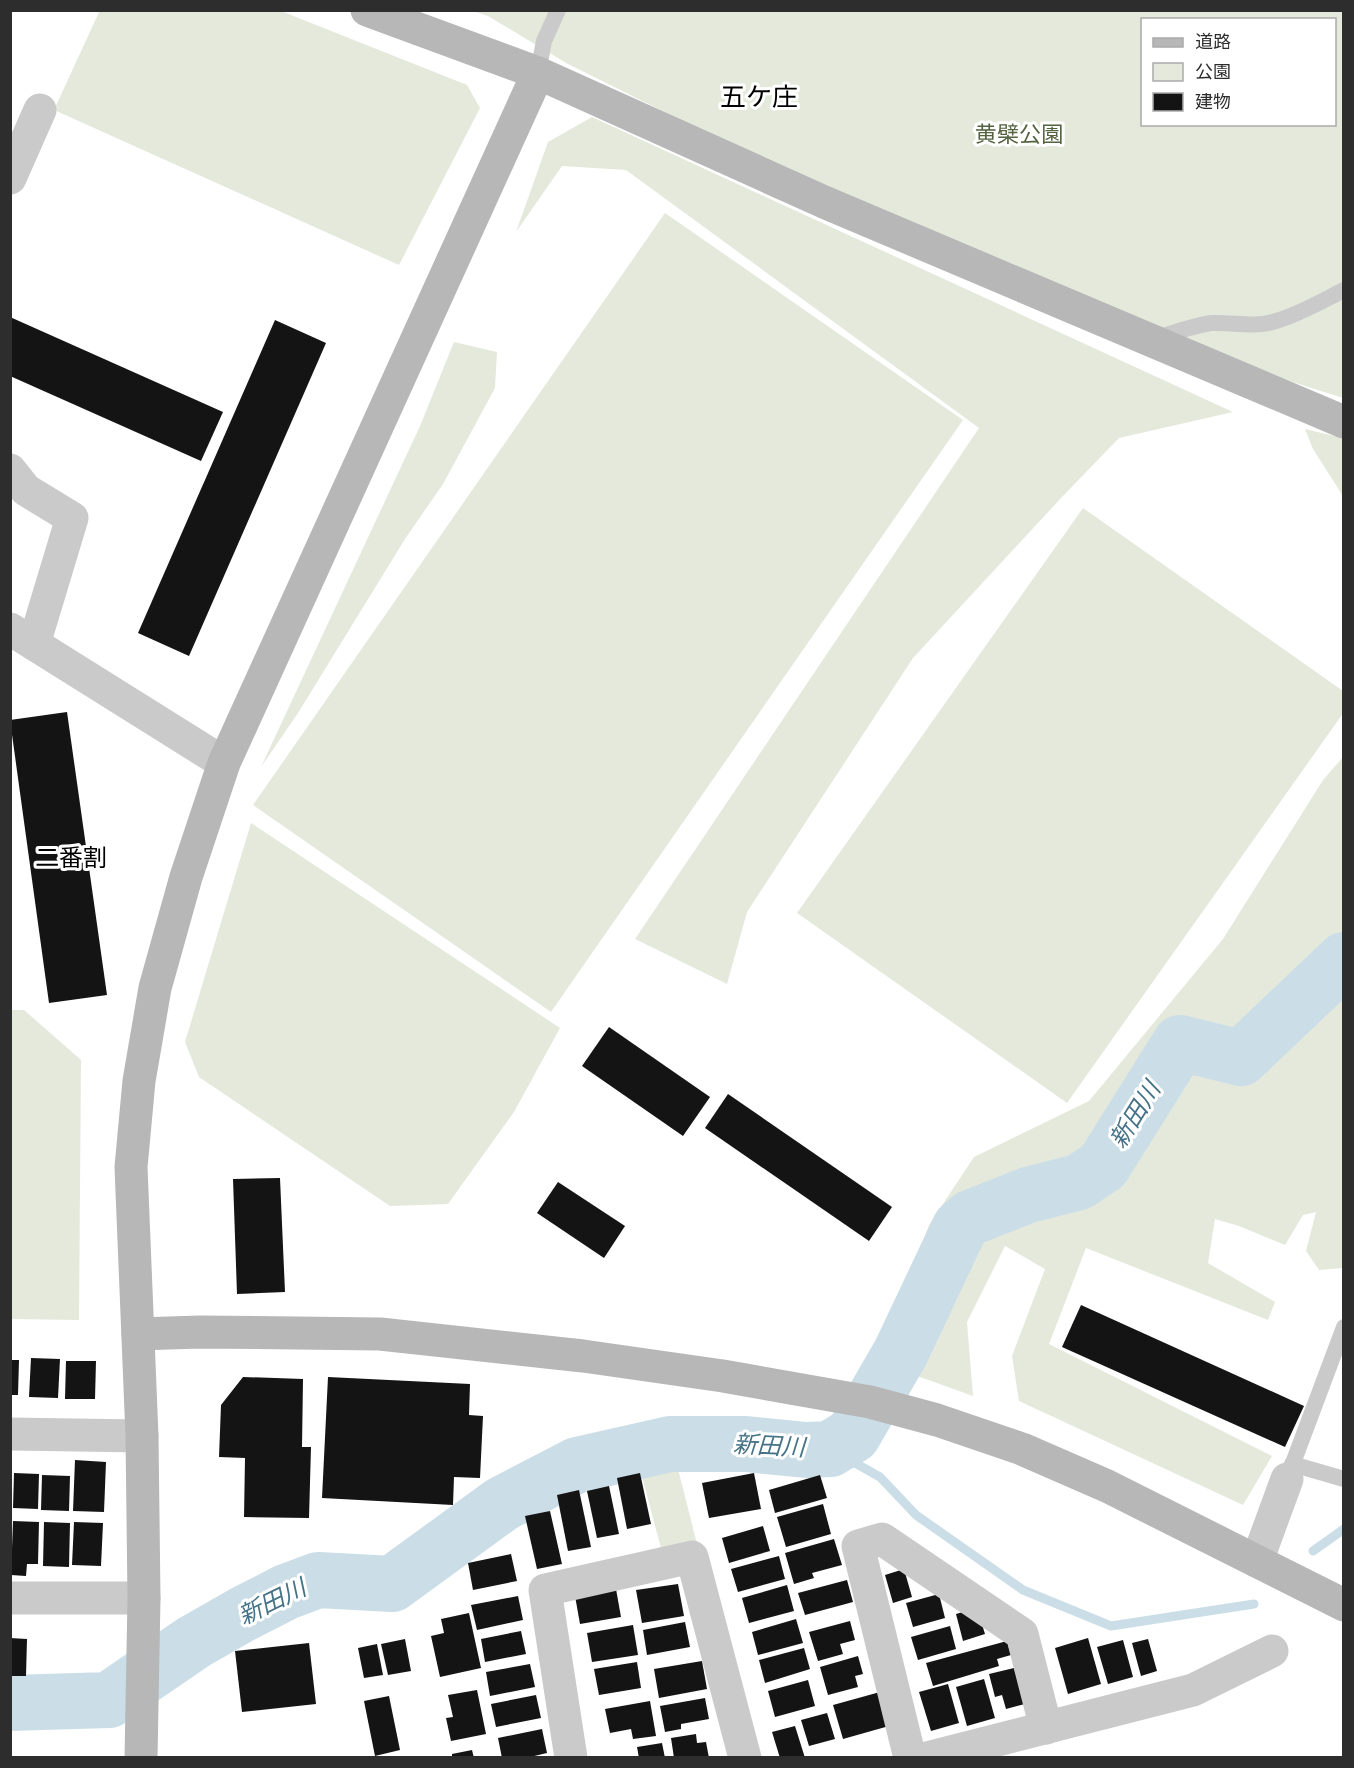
<svg xmlns="http://www.w3.org/2000/svg" width="1354" height="1768" viewBox="0 0 1354 1768" font-family="'Space Grotesk','Noto Sans JP',sans-serif">
<style>
.green{fill:#e4e9dc;fill-rule:evenodd}
.lines{fill:none;stroke-linecap:round;stroke-linejoin:round}
.stream{stroke:#cbdee7;stroke-width:9}
.river{stroke:#cbdee7;stroke-width:56}
.building{fill:#141414}
.lane{stroke:#cacaca;stroke-width:16}
.street{stroke:#cacaca;stroke-width:33}
.secondary{stroke:#b7b7b7;stroke-width:33}
.labels{text-anchor:middle;stroke-width:6;stroke-linejoin:round;paint-order:stroke}
.park-label{font-size:22px;fill:#546440;stroke:#fff}
.neighbourhood-label{font-size:24px;fill:#000;stroke:#fff}
.water-label{font-size:24px;font-style:italic;fill:#457286;stroke:#fff}
.quarter-label{font-size:26px;fill:#000;stroke:#fff}
</style>
<rect width="100%" height="100%" fill="#fff"/>
<g class="green">
<path d="M 100,10 L 281,11 L 467,85 L 480,108 L 399,265 L 54,110 Z"/>
<path d="M 473,11 L 1343,11 L 1343,398 L 1221,359 L 723,141 L 568,64 L 488,16 ZM 1142,20 L 1334,20 L 1334,124 L 1142,124 Z"/>
<path d="M 592,117 L 1233,412 L 1119,438 L 1062,497 L 913,658 L 747,912 L 727,984 L 635,939 L 979,428 L 626,170 L 562,166 L 516,232 L 548,142 Z"/>
<path d="M 665,213 L 963,420 L 551,1012 L 253,805 Z"/>
<path d="M 454,342 L 497,352 L 495,388 L 443,484 L 405,539 L 298,713 L 261,767 L 420,426 Z"/>
<path d="M 1305,429 L 1343,438 L 1343,496 L 1313,449 Z"/>
<path d="M 1083,508 L 1343,691 L 1344,712 L 1067,1103 L 797,913 Z"/>
<path d="M 1343,757 L 1343,1268 L 1319,1270 L 1306,1251 L 1316,1212 L 1303,1215 L 1285,1245 L 1239,1226 L 1215,1219 L 1208,1263 L 1275,1302 L 1268,1320 L 1086,1248 L 1049,1344 L 1272,1456 L 1243,1505 L 1019,1401 L 1012,1356 L 1045,1269 L 1005,1246 L 967,1322 L 973,1396 L 881,1363 L 929,1225 L 974,1157 L 1089,1101 L 1223,939 L 1323,780 Z"/>
<path d="M 251,823 L 560,1028 L 514,1112 L 448,1204 L 390,1206 L 199,1077 L 185,1042 Z"/>
<path d="M 11,1010 L 24,1010 L 81,1060 L 79,1320 L 11,1319 Z"/>
<path d="M 663,1464 L 677,1465 L 697,1544 L 662,1552 L 640,1469 Z"/>
</g>
<g class="lines">
<g class="stream">
<path d="M 830,1449 L 880,1477 L 916,1515 L 1023,1590 L 1111,1626 L 1254,1604"/>
<path d="M 1313,1551 L 1344,1529"/>
</g>
<path class="river" d="M 10,1703 L 109,1700 L 194,1642 L 243,1614 L 286,1592 L 318,1580 L 392,1584 L 502,1504 L 577,1465 L 670,1444 L 746,1444 L 806,1450 L 830,1449 L 853,1435 L 901,1352 L 960,1227 L 970,1218 L 1028,1195 L 1079,1182 L 1103,1166 L 1180,1043 L 1241,1058 L 1344,960"/>
</g>
<g class="building">
<path d="M 10,317 L 223,412 L 201,461 L 10,376 Z"/>
<path d="M 275,320 L 326,343 L 189,656 L 138,633 Z"/>
<path d="M 67,712 L 107,995 L 49,1003 L 10,720 Z"/>
<path d="M 609,1027 L 710,1097 L 683,1136 L 582,1066 Z"/>
<path d="M 728,1094 L 892,1207 L 869,1241 L 705,1128 Z"/>
<path d="M 280,1178 L 285,1292 L 237,1294 L 233,1179 Z"/>
<path d="M 558,1182 L 625,1226 L 604,1258 L 537,1213 Z"/>
<path d="M 1081,1305 L 1304,1406 L 1285,1447 L 1062,1347 Z"/>
<path d="M 31,1358 L 60,1359 L 58,1398 L 29,1397 Z"/>
<path d="M 10,1360 L 19,1360 L 18,1395 L 10,1395 Z"/>
<path d="M 66,1361 L 96,1361 L 95,1399 L 65,1399 Z"/>
<path d="M 243,1377 L 303,1379 L 302,1447 L 311,1447 L 309,1518 L 244,1517 L 245,1458 L 219,1457 L 221,1405 Z"/>
<path d="M 328,1377 L 470,1384 L 469,1415 L 483,1416 L 480,1478 L 454,1477 L 453,1505 L 322,1498 Z"/>
<path d="M 75,1460 L 106,1462 L 104,1512 L 73,1511 Z"/>
<path d="M 14,1473 L 39,1474 L 38,1509 L 13,1508 Z"/>
<path d="M 640,1473 L 651,1524 L 627,1529 L 617,1478 Z"/>
<path d="M 754,1473 L 761,1509 L 709,1518 L 702,1483 Z"/>
<path d="M 42,1475 L 70,1476 L 69,1511 L 41,1510 Z"/>
<path d="M 820,1475 L 827,1498 L 775,1513 L 769,1490 Z"/>
<path d="M 609,1486 L 619,1534 L 597,1538 L 587,1491 Z"/>
<path d="M 579,1490 L 591,1547 L 568,1551 L 557,1495 Z"/>
<path d="M 823,1504 L 831,1534 L 786,1547 L 777,1517 Z"/>
<path d="M 550,1511 L 562,1564 L 537,1569 L 525,1516 Z"/>
<path d="M 13,1521 L 39,1522 L 38,1564 L 27,1564 L 26,1576 L 11,1575 Z"/>
<path d="M 44,1522 L 70,1523 L 69,1567 L 43,1566 Z"/>
<path d="M 74,1522 L 103,1523 L 101,1566 L 72,1565 Z"/>
<path d="M 763,1526 L 770,1551 L 729,1563 L 722,1538 Z"/>
<path d="M 834,1539 L 842,1565 L 812,1573 L 814,1578 L 794,1584 L 785,1553 Z"/>
<path d="M 511,1554 L 517,1581 L 473,1590 L 468,1563 Z"/>
<path d="M 779,1556 L 785,1579 L 738,1592 L 731,1569 Z"/>
<path d="M 904,1569 L 912,1597 L 893,1603 L 885,1575 Z"/>
<path d="M 847,1580 L 853,1602 L 805,1615 L 798,1593 Z"/>
<path d="M 678,1584 L 684,1616 L 642,1623 L 636,1590 Z"/>
<path d="M 787,1585 L 794,1611 L 749,1623 L 742,1598 Z"/>
<path d="M 616,1589 L 621,1617 L 580,1624 L 575,1596 Z"/>
<path d="M 939,1594 L 945,1618 L 913,1627 L 906,1603 Z"/>
<path d="M 518,1596 L 523,1620 L 477,1630 L 471,1605 Z"/>
<path d="M 977,1608 L 985,1634 L 963,1641 L 956,1614 Z"/>
<path d="M 469,1613 L 481,1668 L 440,1677 L 431,1636 L 444,1633 L 441,1619 Z"/>
<path d="M 796,1619 L 803,1643 L 758,1655 L 752,1632 Z"/>
<path d="M 850,1621 L 855,1640 L 840,1644 L 843,1654 L 818,1661 L 809,1632 Z"/>
<path d="M 685,1622 L 690,1647 L 647,1655 L 643,1630 Z"/>
<path d="M 633,1625 L 638,1655 L 592,1662 L 587,1633 Z"/>
<path d="M 950,1626 L 956,1649 L 918,1660 L 911,1637 Z"/>
<path d="M 521,1631 L 526,1654 L 485,1662 L 481,1639 Z"/>
<path d="M 10,1638 L 27,1639 L 26,1676 L 10,1676 Z"/>
<path d="M 1088,1638 L 1101,1684 L 1068,1694 L 1055,1648 Z"/>
<path d="M 405,1639 L 411,1671 L 388,1675 L 381,1644 Z"/>
<path d="M 1148,1639 L 1157,1671 L 1141,1676 L 1132,1643 Z"/>
<path d="M 1123,1640 L 1133,1677 L 1108,1684 L 1097,1647 Z"/>
<path d="M 1007,1641 L 1011,1655 L 997,1659 L 999,1666 L 933,1686 L 926,1663 Z"/>
<path d="M 309,1643 L 316,1704 L 242,1712 L 235,1651 Z"/>
<path d="M 377,1644 L 383,1675 L 364,1678 L 358,1648 Z"/>
<path d="M 804,1648 L 810,1669 L 765,1683 L 759,1660 Z"/>
<path d="M 858,1656 L 863,1674 L 855,1676 L 858,1687 L 828,1695 L 820,1667 Z"/>
<path d="M 702,1661 L 707,1689 L 659,1698 L 654,1669 Z"/>
<path d="M 637,1662 L 641,1688 L 599,1695 L 594,1669 Z"/>
<path d="M 530,1664 L 535,1687 L 490,1696 L 486,1672 Z"/>
<path d="M 1014,1668 L 1025,1704 L 1006,1709 L 1002,1695 L 995,1697 L 989,1674 Z"/>
<path d="M 984,1679 L 995,1718 L 967,1726 L 956,1687 Z"/>
<path d="M 808,1680 L 815,1706 L 775,1717 L 768,1691 Z"/>
<path d="M 948,1684 L 959,1723 L 931,1731 L 919,1692 Z"/>
<path d="M 477,1690 L 486,1734 L 451,1741 L 446,1718 L 453,1717 L 448,1695 Z"/>
<path d="M 880,1692 L 889,1726 L 843,1739 L 833,1705 Z"/>
<path d="M 536,1695 L 541,1718 L 496,1727 L 491,1704 Z"/>
<path d="M 389,1696 L 400,1750 L 375,1756 L 364,1701 Z"/>
<path d="M 705,1698 L 709,1719 L 681,1724 L 681,1729 L 665,1732 L 660,1706 Z"/>
<path d="M 650,1701 L 656,1736 L 633,1739 L 631,1729 L 610,1733 L 605,1709 Z"/>
<path d="M 827,1713 L 835,1739 L 809,1746 L 801,1720 Z"/>
<path d="M 795,1726 L 805,1758 L 780,1758 L 772,1732 Z"/>
<path d="M 542,1729 L 547,1753 L 526,1758 L 502,1758 L 498,1738 Z"/>
<path d="M 696,1734 L 697,1743 L 706,1742 L 709,1758 L 674,1758 L 671,1738 Z"/>
<path d="M 662,1743 L 665,1758 L 639,1758 L 637,1747 Z"/>
<path d="M 472,1750 L 474,1758 L 452,1758 L 452,1754 Z"/>
</g>
<g class="lines">
<g class="lane">
<path d="M 538,73 L 544,41 L 558,10"/>
<path d="M 1154,339 C 1171,334 1194,325 1212,323 C 1233,322 1256,328 1276,321 C 1300,314 1322,301 1344,290"/>
<path d="M 1292,1464 L 1344,1479"/>
<path d="M 1287,1479 L 1344,1327"/>
</g>
<g class="street">
<path d="M 10,178 L 40,110"/>
<path d="M 10,470 L 26,490 L 72,518 L 34,644"/>
<path d="M 10,629 L 224,763"/>
<path d="M 10,1434 L 142,1436"/>
<path d="M 1257,1561 L 1287,1479"/>
<path d="M 10,1598 L 144,1598"/>
<path d="M 571,1758 L 545,1590 L 692,1557 L 745,1758"/>
<path d="M 910,1758 L 858,1546 L 882,1539 L 1022,1634 L 1046,1728"/>
<path d="M 927,1758 L 1193,1690 L 1272,1651"/>
</g>
<g class="secondary">
<path d="M 367,10 L 538,73 L 824,202 L 1344,422"/>
<path d="M 138,1334 L 200,1332 L 380,1334 L 583,1356 L 723,1376 L 870,1402 L 937,1420 L 1022,1449 L 1107,1486 L 1344,1605"/>
<path d="M 141,1758 L 144,1598 L 142,1436 L 131,1167 L 139,1081 L 155,988 L 186,877 L 224,763 L 538,73"/>
</g>
</g>
<g class="labels">
<g class="park-label">
<text x="1019" y="142">黄檗公園</text>
</g>
<g class="neighbourhood-label">
<text x="71" y="866">二番割</text>
</g>
<g class="water-label">
<text transform="translate(1135 1115) rotate(-58)" y="8">新田川</text>
<text transform="translate(769 1446) rotate(3)" y="8">新田川</text>
<text transform="translate(272 1602) rotate(-26)" y="8">新田川</text>
</g>
<g class="quarter-label">
<text x="759" y="106">五ケ庄</text>
</g>
</g>
<rect width="1354" height="1768" fill="none" stroke="#2d2d2d" stroke-width="24"/>
<rect x="1141" y="18" width="195" height="108" fill="#ffffff" stroke="#ababab" stroke-width="1.5"/>
<rect x="1153" y="38" width="30" height="9" fill="#b7b7b7" stroke="#ababab" stroke-width="1.5"/>
<text x="1195" y="48" font-size="18" fill="#2d2d2d">道路</text>
<rect x="1153" y="63" width="30" height="18" fill="#e4e9dc" stroke="#ababab" stroke-width="1.5"/>
<text x="1195" y="78" font-size="18" fill="#2d2d2d">公園</text>
<rect x="1153" y="93" width="30" height="18" fill="#141414" stroke="#ababab" stroke-width="1.5"/>
<text x="1195" y="108" font-size="18" fill="#2d2d2d">建物</text>
</svg>
